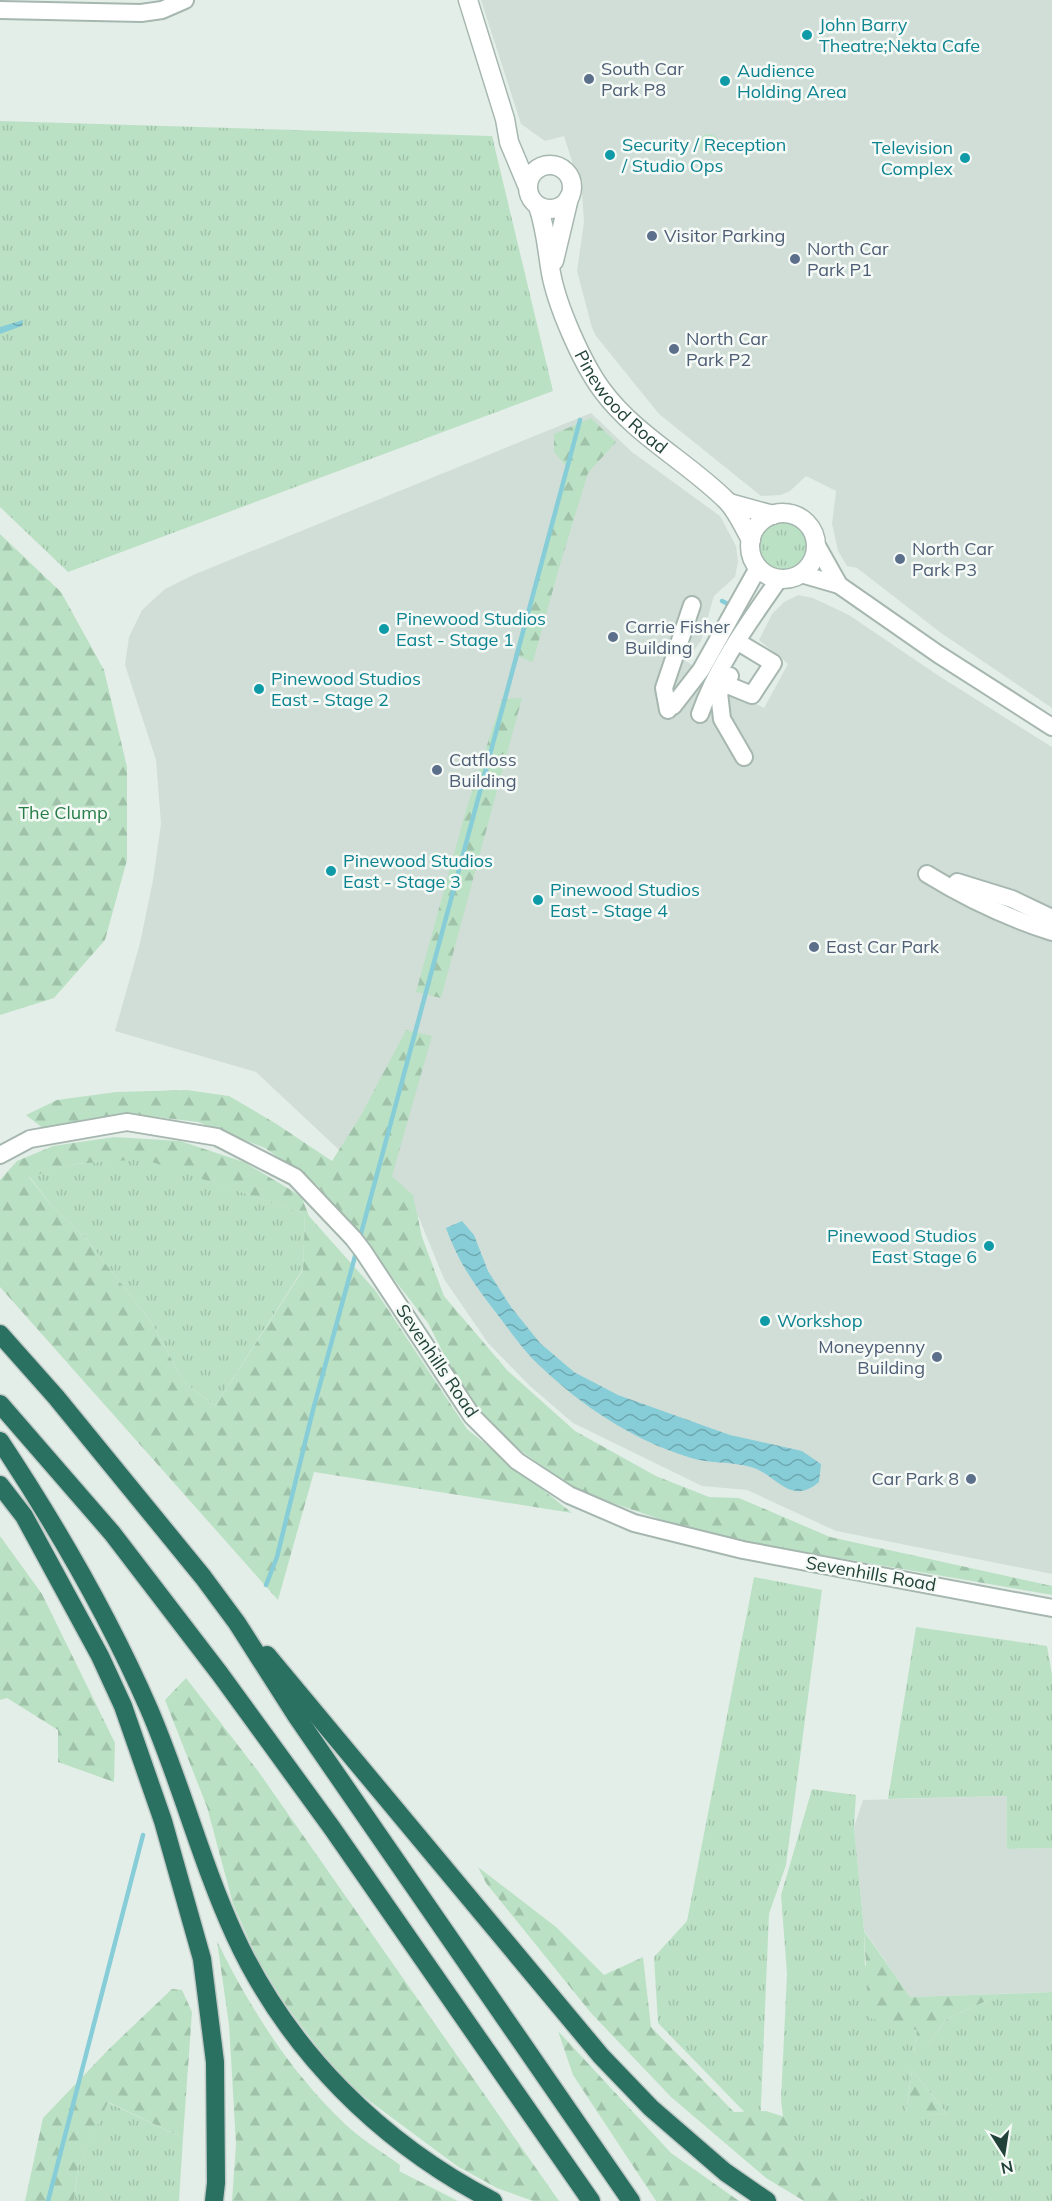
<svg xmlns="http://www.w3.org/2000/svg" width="1052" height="2201" viewBox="0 0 1052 2201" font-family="Mulish,sans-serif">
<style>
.built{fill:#d1ded8}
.grass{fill:url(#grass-tufts);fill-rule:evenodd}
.forest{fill:url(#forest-firs);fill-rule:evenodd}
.water{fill:url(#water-waves)}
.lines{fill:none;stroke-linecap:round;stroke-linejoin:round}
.stream{stroke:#87cdd8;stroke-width:4.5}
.minor-casing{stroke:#a6b7b0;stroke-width:20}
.tertiary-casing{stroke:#a6b7b0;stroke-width:21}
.motorway-casing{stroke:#c1cac7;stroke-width:21}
.minor{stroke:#fff;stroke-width:16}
.tertiary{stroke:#fff;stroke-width:18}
.motorway{stroke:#2a7161;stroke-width:18}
.culture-dot{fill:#0f9aa8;stroke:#f5faf7;stroke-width:2}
.service-dot{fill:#5c6f8a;stroke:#f5faf7;stroke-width:2}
.labels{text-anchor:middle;stroke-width:5;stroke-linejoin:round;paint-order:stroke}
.culture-label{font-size:18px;fill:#0d838f;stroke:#f5faf7;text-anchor:start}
.service-label{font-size:18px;fill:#4e5e75;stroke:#f5faf7;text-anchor:start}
.street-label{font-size:18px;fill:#214238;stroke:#f5faf7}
.park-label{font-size:18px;fill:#277d47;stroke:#f5faf7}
</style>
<defs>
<pattern id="grass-tufts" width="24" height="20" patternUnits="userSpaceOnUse" patternTransform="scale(1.5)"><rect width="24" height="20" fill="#bbe1c4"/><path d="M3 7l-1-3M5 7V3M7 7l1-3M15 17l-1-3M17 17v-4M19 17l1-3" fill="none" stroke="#a0c2a9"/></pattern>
<pattern id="forest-firs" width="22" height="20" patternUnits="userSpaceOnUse" patternTransform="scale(1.5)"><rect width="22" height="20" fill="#bbe1c4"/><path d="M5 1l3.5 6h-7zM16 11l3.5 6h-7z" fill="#a0c2a9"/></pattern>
<pattern id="water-waves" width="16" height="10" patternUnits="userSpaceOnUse" patternTransform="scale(1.5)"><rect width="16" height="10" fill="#87cdd8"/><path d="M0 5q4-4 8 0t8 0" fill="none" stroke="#6ea8b0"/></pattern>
</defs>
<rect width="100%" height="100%" fill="#e4eee9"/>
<g class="built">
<path d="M 481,0 L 1052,0 L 1052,708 L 941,633 L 857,568 L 847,566 L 838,551 L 832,524 L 836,491 L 806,476 L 790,491 L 781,495 L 761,496 L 659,414 L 596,336 L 592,328 L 577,271 L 584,222 L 582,193 L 564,136 L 545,141 L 521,124 Z"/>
<path d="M 591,413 L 632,452 L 720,516 L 736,546 L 738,562 L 735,577 L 714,596 L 701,641 L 686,661 L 710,677 L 728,693 L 743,697 L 764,708 L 788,664 L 759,640 L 772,614 L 784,602 L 798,595 L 813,598 L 849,615 L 939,676 L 1052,747 L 1052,1574 L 836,1531 L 747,1490 L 702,1486 L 573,1423 L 530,1386 L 488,1343 L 444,1279 L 419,1218 L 337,1148 L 256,1072 L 115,1031 L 140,943 L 153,880 L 161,824 L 156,760 L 125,665 L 129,637 L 142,610 L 165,589 L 193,575 Z"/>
<path d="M 1008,1796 L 1007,1849 L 1052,1848 L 1052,1992 L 910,1997 L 864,1930 L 854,1827 L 863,1800 Z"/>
</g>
<g class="grass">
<path d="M 0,121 L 492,136 L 553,391 L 68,572 L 0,507 Z"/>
<circle cx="709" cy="144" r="10"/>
<circle cx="785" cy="546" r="25"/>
<path d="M 143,1158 L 305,1214 L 303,1269 L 215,1406 L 184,1382 L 150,1320 L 86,1239 L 50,1204 L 29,1176 L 75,1164 Z"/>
<path d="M 754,1577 L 822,1590 L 786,1865 L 769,1914 L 760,2128 L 658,2023 L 654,1957 L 687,1921 Z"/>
<path d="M 916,1627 L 1047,1646 L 1052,1675 L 1052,1848 L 1007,1849 L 1007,1796 L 888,1799 Z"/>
<path d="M 812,1789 L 856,1795 L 854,1827 L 864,1930 L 865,1965 L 917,2030 L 914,2052 L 930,2043 L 945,2020 L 1001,1994 L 1052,1992 L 1052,2201 L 858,2201 L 789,2167 L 781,2100 L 787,1974 L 781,1895 ZM 912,2070 L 948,2115 L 947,2115 L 906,2113 Z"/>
<path d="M 107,2102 L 183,2138 L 179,2201 L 74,2201 L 78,2167 Z"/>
</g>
<g class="forest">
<path d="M 591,418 L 616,442 L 588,473 L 559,568 L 533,662 L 514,655 L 553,521 L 567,467 L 554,452 L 554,434 Z"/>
<path d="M 0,534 L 61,592 L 104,670 L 127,767 L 127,860 L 105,940 L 54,998 L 0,1015 Z"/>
<path d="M 522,698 L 441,998 L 416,992 L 466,810 L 502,699 Z"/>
<path d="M 406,1030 L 432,1036 L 392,1176 L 413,1195 L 422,1237 L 444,1296 L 507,1370 L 575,1431 L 656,1476 L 709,1497 L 739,1498 L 830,1537 L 1052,1586 L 1052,1595 L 706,1535 L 578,1491 L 511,1444 L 470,1406 L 428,1323 L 358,1233 L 317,1185 L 265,1148 L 198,1122 L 131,1114 L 44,1129 L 26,1115 L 57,1100 L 116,1092 L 187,1090 L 229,1096 L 275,1123 L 332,1161 L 361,1115 Z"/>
<path d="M 114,1137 L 180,1141 L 244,1162 L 301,1196 L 309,1216 L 375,1290 L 467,1429 L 572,1513 L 314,1472 L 278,1600 L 0,1287 L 0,1180 L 17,1161 L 53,1146 ZM 143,1159 L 305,1214 L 303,1270 L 215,1406 L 184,1382 L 150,1320 L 86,1239 L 50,1204 L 29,1177 L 75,1164 Z"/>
<path d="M 0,1536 L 42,1594 L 115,1743 L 114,1782 L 58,1762 L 58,1730 L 7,1698 L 0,1700 Z"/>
<path d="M 186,1678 L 258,1771 L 559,2201 L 533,2201 L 497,2188 L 457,2166 L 352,2088 L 318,2048 L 285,2004 L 257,1958 L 233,1904 L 207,1807 L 165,1700 Z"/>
<path d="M 478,1867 L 556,1927 L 604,1975 L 643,1957 L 651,2027 L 734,2112 L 766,2111 L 788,2118 L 798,2158 L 865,2201 L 804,2201 L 766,2178 L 671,2097 L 591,2013 L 486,1883 Z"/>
<path d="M 864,1931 L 910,1997 L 1001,1994 L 945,2020 L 930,2043 L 914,2053 L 917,2030 L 869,2018 Z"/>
<path d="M 217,1941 C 249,2007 291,2073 345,2124 C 361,2139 382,2152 400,2165 L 399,2171 L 458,2201 L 232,2201 L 236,2144 L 231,2058 L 229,2025 Z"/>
<path d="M 172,1989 L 182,1990 L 192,2012 L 183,2138 L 108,2102 L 78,2167 L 74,2201 L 25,2201 L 43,2118 L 110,2048 Z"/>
<path d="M 558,2031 L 671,2153 L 739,2201 L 656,2201 L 573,2075 Z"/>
<path d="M 912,2070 L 948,2115 L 906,2114 Z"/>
</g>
<g class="water">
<path d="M 23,320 L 22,326 L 0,334 L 0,327 Z"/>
<path d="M 462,1221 L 474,1235 L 488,1271 L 511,1307 L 540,1343 L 574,1372 L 618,1395 L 730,1435 L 802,1451 L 821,1464 L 819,1482 C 790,1507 776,1474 751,1467 C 731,1461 708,1464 688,1457 C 633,1440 582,1406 541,1367 C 523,1351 509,1329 494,1310 C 473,1283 458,1261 446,1228 Z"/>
</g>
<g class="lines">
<g class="stream">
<path d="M 722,601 L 730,605"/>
<path d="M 359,1241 L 580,420"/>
<path d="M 266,1585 L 277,1557 L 313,1410 L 357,1249"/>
<path d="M 48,2201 L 143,1835"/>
</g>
<g class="minor-casing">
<g id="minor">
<path d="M 0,10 L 141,13 L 162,10 L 185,0"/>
<path d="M 816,544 L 839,585"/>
<path d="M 801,574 L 839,585 L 938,654 L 1052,727"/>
<path d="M 730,676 L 719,693 L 722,719 L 744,757"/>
<path d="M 725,684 L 752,695 L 773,663 L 743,645"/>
<path d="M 673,706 L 701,670 L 758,568"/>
<path d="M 668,710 L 664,688 L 692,605"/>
<path d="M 700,714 C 717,665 750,621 779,579"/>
<path d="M 927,874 C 966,898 1008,918 1052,932"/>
<path d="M 957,882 L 1012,899 L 1052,918"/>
<path d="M 0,1155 L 30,1139 L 127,1122 L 217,1137 L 295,1177 L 353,1238 L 363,1251 L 472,1416 L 517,1461 L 569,1495 L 634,1523 L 743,1550 L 1052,1608"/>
</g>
</g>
<g class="tertiary-casing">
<g id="tertiary">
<path d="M 468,0 L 505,119 L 509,142 L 527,185"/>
<circle cx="550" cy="187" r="22"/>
<path id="s1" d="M 538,206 C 546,229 547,250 551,273 C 557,306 582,363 602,390 C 635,435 688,462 727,501 C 737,511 744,528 751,540"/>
<path d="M 554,261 L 569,198"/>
<path d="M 729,503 L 773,515"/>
<circle cx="783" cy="546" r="33"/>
</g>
</g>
<g class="motorway-casing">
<g id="motorway">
<path d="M 0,1334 L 56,1397 L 203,1577 L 237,1623 L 297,1717 L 631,2201"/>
<path d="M 0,1404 L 112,1533 L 220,1674 L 332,1828 L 591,2201"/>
<path d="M 0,1441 C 57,1527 108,1615 149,1709 C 181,1783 201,1862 235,1936 C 288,2051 381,2143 493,2201"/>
<path d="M 0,1485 L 24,1516 L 100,1656 L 123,1706 L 163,1821 L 202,1959 L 215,2062 L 216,2183 L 214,2201"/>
<path d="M 267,1655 L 601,2056 L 651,2108 L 725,2172 L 767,2201"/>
</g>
</g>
<use href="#minor" class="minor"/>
<use href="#tertiary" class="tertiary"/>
<use href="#motorway" class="motorway"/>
</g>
<g class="culture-dot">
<circle cx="807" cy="35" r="6"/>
<circle cx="725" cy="81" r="6"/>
<circle cx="610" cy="155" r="6"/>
<circle cx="965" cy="158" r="6"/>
<circle cx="384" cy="629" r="6"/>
<circle cx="259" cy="689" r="6"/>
<circle cx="331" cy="871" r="6"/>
<circle cx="538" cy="900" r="6"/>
<circle cx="989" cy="1246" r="6"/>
<circle cx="765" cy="1321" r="6"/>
</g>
<g class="service-dot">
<circle cx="589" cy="79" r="6"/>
<circle cx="652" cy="236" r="6"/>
<circle cx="795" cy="259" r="6"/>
<circle cx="674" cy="349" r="6"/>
<circle cx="900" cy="559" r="6"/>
<circle cx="613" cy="637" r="6"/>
<circle cx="437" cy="770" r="6"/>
<circle cx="814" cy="947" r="6"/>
<circle cx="937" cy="1357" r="6"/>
<circle cx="971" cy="1479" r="6"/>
</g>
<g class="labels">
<g class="culture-label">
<text x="819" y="31">John Barry<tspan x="819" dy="21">Theatre;Nekta Cafe</tspan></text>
<text x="737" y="77">Audience<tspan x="737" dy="21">Holding Area</tspan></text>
<text x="622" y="151">Security / Reception<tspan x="622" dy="21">/ Studio Ops</tspan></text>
<text x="953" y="154" text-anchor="end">Television<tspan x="953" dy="21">Complex</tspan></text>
<text x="396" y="625">Pinewood Studios<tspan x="396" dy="21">East - Stage 1</tspan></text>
<text x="271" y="685">Pinewood Studios<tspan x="271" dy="21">East - Stage 2</tspan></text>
<text x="343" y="867">Pinewood Studios<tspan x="343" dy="21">East - Stage 3</tspan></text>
<text x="550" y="896">Pinewood Studios<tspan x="550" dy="21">East - Stage 4</tspan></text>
<text x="977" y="1242" text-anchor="end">Pinewood Studios<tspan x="977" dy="21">East Stage 6</tspan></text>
<text x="777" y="1327">Workshop</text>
</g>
<g class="service-label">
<text x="601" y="75">South Car<tspan x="601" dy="21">Park P8</tspan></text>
<text x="664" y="242">Visitor Parking</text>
<text x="807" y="255">North Car<tspan x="807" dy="21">Park P1</tspan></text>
<text x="686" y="345">North Car<tspan x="686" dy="21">Park P2</tspan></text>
<text x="912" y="555">North Car<tspan x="912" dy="21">Park P3</tspan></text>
<text x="625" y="633">Carrie Fisher<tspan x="625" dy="21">Building</tspan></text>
<text x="449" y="766">Catfloss<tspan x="449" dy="21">Building</tspan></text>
<text x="826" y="953">East Car Park</text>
<text x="925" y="1353" text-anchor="end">Moneypenny<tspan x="925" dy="21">Building</tspan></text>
<text x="959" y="1485" text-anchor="end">Car Park 8</text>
</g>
<g class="street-label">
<text dy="6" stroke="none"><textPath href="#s1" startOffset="218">Pinewood Road</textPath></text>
<text transform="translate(437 1361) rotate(56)" y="6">Sevenhills Road</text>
<text transform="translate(871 1574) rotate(10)" y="6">Sevenhills Road</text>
</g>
<g class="park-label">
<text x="63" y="819">The Clump</text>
</g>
</g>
<g transform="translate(1004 2153) rotate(168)" stroke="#f5faf7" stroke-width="4.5" paint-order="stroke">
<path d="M0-4.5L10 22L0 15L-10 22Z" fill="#214238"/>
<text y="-9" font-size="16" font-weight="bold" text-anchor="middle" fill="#214238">N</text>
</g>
</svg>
